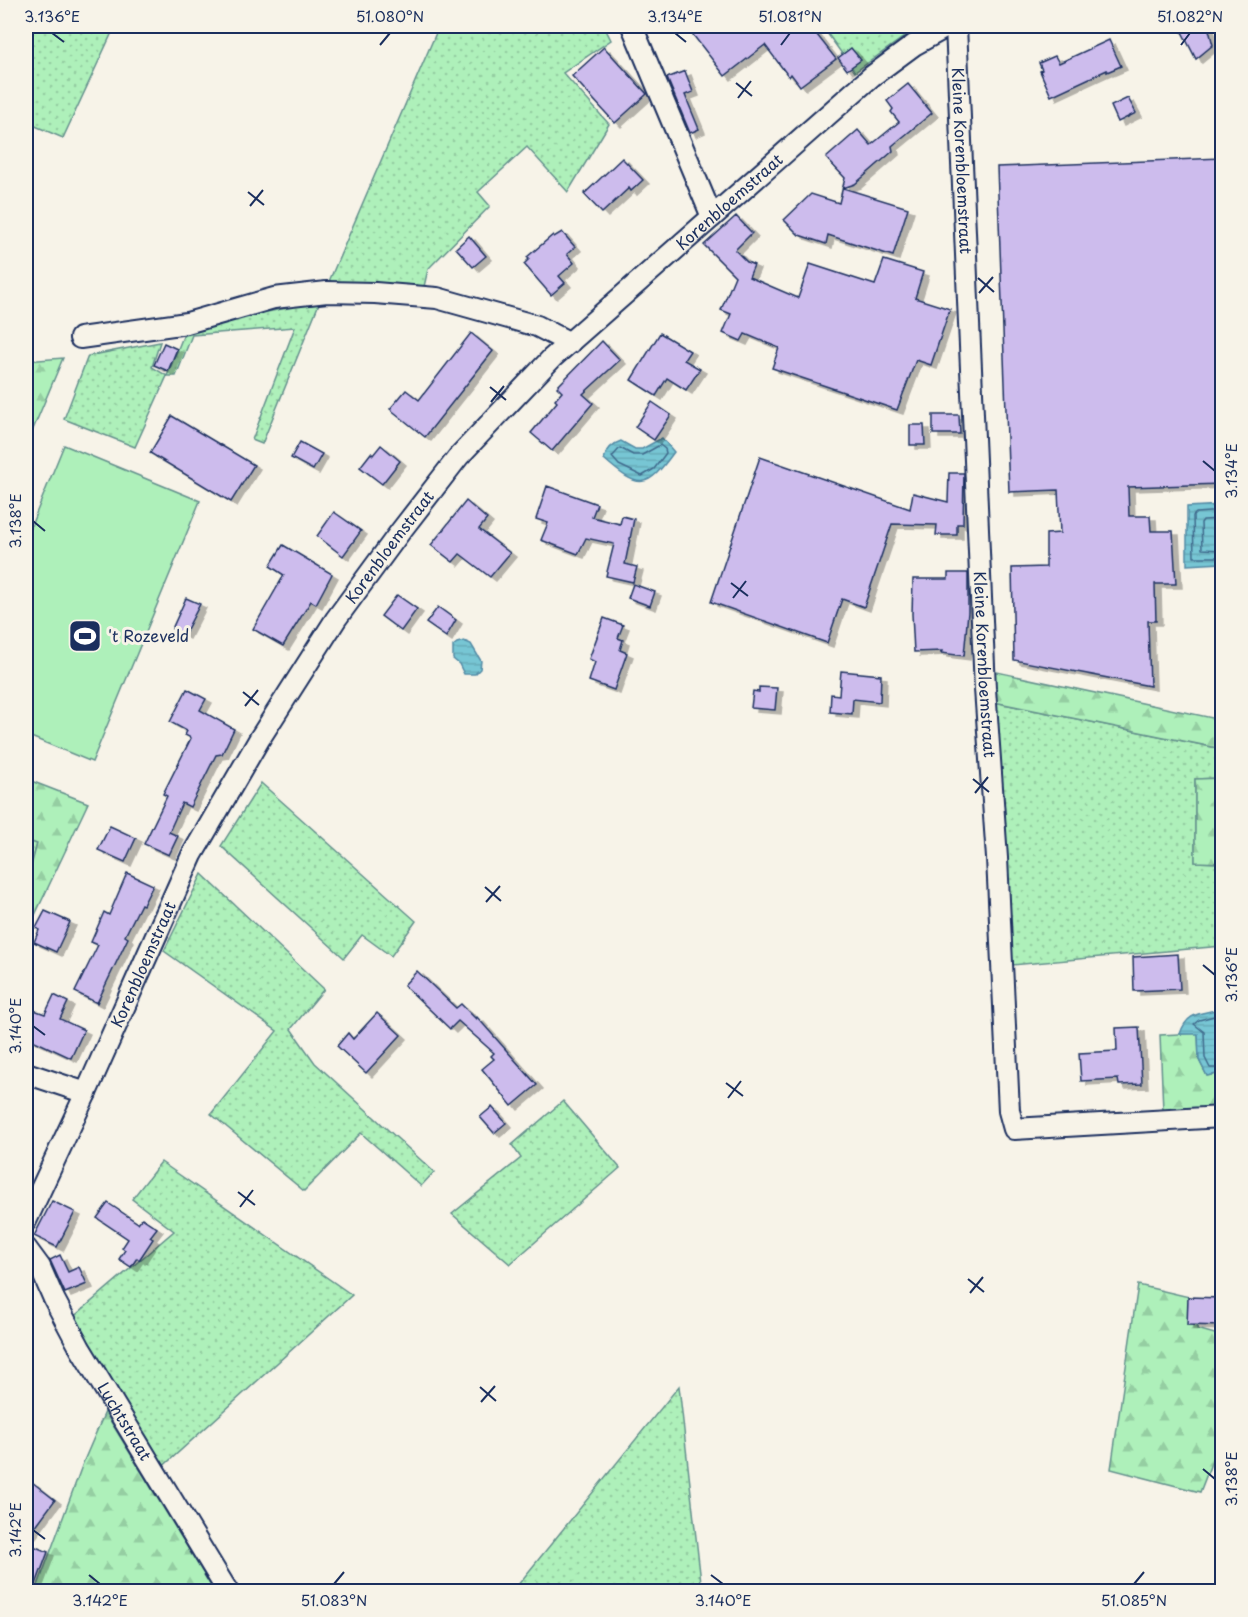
<svg xmlns="http://www.w3.org/2000/svg" width="1248" height="1617" viewBox="0 0 1248 1617" font-family="'Playpen Sans',sans-serif">
<style>
.grass{fill:url(#grass-dots);stroke:#64908c;stroke-width:1.5}
.forest{fill:url(#forest-firs);stroke:#64908c;stroke-width:1.5}
.garden{fill:#aef0ba;stroke:#64908c;stroke-width:1.5}
.water{fill:url(#water-rules);stroke:#528aa5;stroke-width:1.5}
.lines{fill:none;stroke-linecap:round;stroke-linejoin:round}
.shore{stroke:#406b8d;stroke-width:1.5}
.building{fill:#cdbced;stroke:#1b2f5e;stroke-width:1.5;filter:url(#shadow)}
.minor-casing{stroke:#1b2f5e;stroke-width:24}
.minor{stroke:#f7f3e8;stroke-width:20}
.ticks{fill:none;stroke:#1b2f5e;stroke-width:2}
.labels{text-anchor:middle;stroke-width:6;stroke-linejoin:round;paint-order:stroke}
.street-label{font-size:16px;fill:#1b2f5e;stroke:#f7f3e8}
.poi-label{font-size:16px;fill:#1b2f5e;stroke:#f7f3e8;text-anchor:start}
.neatline{fill:none;stroke:#1b2f5e;stroke-width:2}
.ticks-label{font-size:15px;text-anchor:middle;fill:#1b2f5e}
</style>
<defs>
<pattern id="grass-dots" width="8" height="8" patternUnits="userSpaceOnUse" patternTransform="scale(1.5)"><rect width="8" height="8" fill="#aef0ba"/><path d="M2 2h.1M6 6h.1" fill="none" stroke="#95cea2" stroke-width="1.8" stroke-linecap="round"/></pattern>
<pattern id="forest-firs" width="22" height="20" patternUnits="userSpaceOnUse" patternTransform="scale(1.5)"><rect width="22" height="20" fill="#aef0ba"/><path d="M5 1l3.5 6h-7zM16 11l3.5 6h-7z" fill="#95cea2"/></pattern>
<pattern id="water-rules" width="6" height="5" patternUnits="userSpaceOnUse" patternTransform="scale(1.5)"><rect width="6" height="5" fill="#77c6d4"/><path d="M0 2.5h6" fill="none" stroke="#66aab8"/></pattern>
<filter id="shadow"><feDropShadow dx="6" dy="4" stdDeviation="0" flood-color="#0004"/></filter>
</defs>
<rect width="100%" height="100%" fill="#f7f3e8"/>
<filter id="ink" filterUnits="userSpaceOnUse"><feTurbulence type="fractalNoise" baseFrequency=".0167" numOctaves="2"/><feDisplacementMap in="SourceGraphic" scale="12" xChannelSelector="R" yChannelSelector="G"/><feConvolveMatrix kernelMatrix="1 2 1 2 8 2 1 2 1" color-interpolation-filters="sRGB"/></filter>
<g filter="url(#ink)">
<g class="grass">
<path d="M 26,26 L 115,26 L 63,138 L 26,122 Z"/>
<path d="M 439,26 L 604,26 L 611,40 L 563,73 L 609,124 L 568,192 L 527,147 L 478,192 L 490,206 L 428,269 L 423,291 L 327,286 Z"/>
<path d="M 822,26 L 913,26 L 915,29 L 855,72 Z"/>
<path d="M 320,301 L 262,444 L 252,440 L 295,327 L 192,335 L 176,376 L 167,376 L 135,447 L 64,419 L 88,356 L 160,342 L 152,367 L 167,376 L 186,329 Z"/>
<path d="M 994,702 L 1222,749 L 1222,778 L 1195,779 L 1195,862 L 1222,863 L 1222,946 L 1012,965 Z"/>
<path d="M 261,783 L 416,921 L 391,956 L 362,935 L 344,958 L 221,846 Z"/>
<path d="M 26,840 L 37,844 L 26,884 Z"/>
<path d="M 202,874 L 324,989 L 291,1029 L 315,1063 L 434,1172 L 421,1186 L 361,1133 L 304,1191 L 211,1114 L 277,1031 L 164,951 Z"/>
<path d="M 563,1101 L 620,1168 L 510,1264 L 452,1214 L 521,1158 L 512,1145 Z"/>
<path d="M 161,1162 L 352,1295 L 160,1469 L 70,1320 L 174,1231 L 132,1199 Z"/>
<path d="M 679,1386 L 702,1591 L 513,1591 Z"/>
</g>
<g class="forest">
<path d="M 63,358 L 26,446 L 26,361 Z"/>
<path d="M 992,671 L 1222,720 L 1222,749 L 994,702 Z"/>
<path d="M 1222,778 L 1222,863 L 1195,862 L 1195,779 Z"/>
<path d="M 26,779 L 88,803 L 26,934 L 26,884 L 37,844 L 26,840 Z"/>
<path d="M 1198,1033 L 1199,1060 L 1207,1076 L 1222,1073 L 1222,1107 L 1163,1111 L 1160,1035 Z"/>
<path d="M 1138,1285 L 1202,1300 L 1197,1329 L 1222,1336 L 1222,1435 L 1200,1492 L 1111,1469 Z"/>
<path d="M 105,1412 L 214,1591 L 36,1591 L 83,1463 Z"/>
</g>
<path class="garden" d="M 64,445 L 200,501 L 92,762 L 26,735 L 26,538 Z"/>
<g class="water">
<path d="M 662,438 L 674,452 C 647,489 640,491 604,459 C 606,451 612,444 621,441 L 635,449 L 642,449 Z"/>
<path d="M 1222,505 L 1222,563 L 1187,565 L 1187,507 Z"/>
<path d="M 464,641 L 471,644 L 481,661 L 480,669 L 475,674 L 464,674 L 459,664 L 453,659 L 453,646 L 457,643 Z"/>
<path d="M 1222,1008 L 1222,1073 L 1207,1076 L 1199,1060 L 1198,1034 L 1180,1034 C 1188,1010 1202,1015 1222,1008 Z"/>
</g>
<g class="lines">
<g class="shore">
<path d="M 660,445 L 665,449 L 666,453 L 654,469 L 642,476 L 619,465 L 612,457 L 620,448 L 633,455 L 642,455 Z"/>
<path d="M 1222,511 L 1196,513 L 1193,516 L 1194,557 L 1222,557"/>
<path d="M 1222,519 L 1203,520 L 1201,523 L 1202,549 L 1222,550"/>
<path d="M 1222,1014 L 1199,1020 L 1194,1024 L 1204,1032 L 1205,1058 L 1210,1068 L 1222,1068"/>
</g>
</g>
<g class="building">
<path d="M 686,26 L 810,26 L 836,59 L 800,86 L 791,74 L 789,77 L 765,45 L 725,76 Z"/>
<path d="M 1179,26 L 1208,26 L 1213,45 L 1196,59 Z"/>
<path d="M 1109,40 L 1121,66 L 1107,72 L 1107,70 L 1051,96 L 1040,71 L 1042,70 L 1039,63 L 1055,56 L 1059,63 Z"/>
<path d="M 604,47 L 647,94 L 615,123 L 572,76 Z"/>
<path d="M 851,48 L 861,60 L 847,70 L 838,58 Z"/>
<path d="M 685,71 L 693,92 L 685,95 L 699,129 L 690,133 L 667,78 Z"/>
<path d="M 908,84 L 932,113 L 892,146 L 893,151 L 855,184 L 843,188 L 908,208 L 893,256 L 828,235 L 826,244 L 799,235 L 784,220 L 811,194 L 839,203 L 845,178 L 826,158 L 858,130 L 871,145 L 899,122 L 891,112 L 893,109 L 887,101 Z"/>
<path d="M 1128,98 L 1136,113 L 1118,122 L 1111,106 Z"/>
<path d="M 622,158 L 643,180 L 631,191 L 629,188 L 602,213 L 584,194 Z"/>
<path d="M 1222,158 L 1222,484 L 1128,487 L 1129,516 L 1150,516 L 1151,531 L 1173,531 L 1176,584 L 1155,584 L 1156,621 L 1148,621 L 1150,686 L 1014,660 L 1012,568 L 1046,567 L 1046,534 L 1060,533 L 1058,490 L 1009,492 L 997,167 Z"/>
<path d="M 736,216 L 752,233 L 735,250 L 747,262 L 754,265 L 749,277 L 798,298 L 810,264 L 875,285 L 884,260 L 923,272 L 915,298 L 950,309 L 931,365 L 916,360 L 897,410 L 772,368 L 779,348 L 745,334 L 741,341 L 723,333 L 731,314 L 721,310 L 735,276 L 704,245 Z"/>
<path d="M 562,232 L 575,247 L 567,254 L 574,263 L 559,276 L 565,283 L 551,295 L 524,264 L 529,259 L 527,257 L 553,235 L 554,237 Z"/>
<path d="M 469,236 L 486,256 L 473,267 L 456,248 Z"/>
<path d="M 471,333 L 493,351 L 425,437 L 390,409 L 406,390 L 419,400 Z"/>
<path d="M 660,333 L 690,351 L 684,360 L 700,369 L 686,390 L 667,378 L 656,396 L 631,380 Z"/>
<path d="M 602,341 L 620,360 L 583,394 L 593,403 L 552,451 L 531,433 L 557,402 L 555,400 L 562,392 L 557,387 Z"/>
<path d="M 164,343 L 177,349 L 168,371 L 154,365 Z"/>
<path d="M 652,402 L 671,415 L 654,440 L 635,427 Z"/>
<path d="M 933,415 L 959,415 L 960,434 L 933,434 Z"/>
<path d="M 172,416 L 254,465 L 231,502 L 150,453 Z"/>
<path d="M 910,425 L 924,425 L 925,445 L 910,445 Z"/>
<path d="M 300,442 L 322,454 L 313,470 L 291,458 Z"/>
<path d="M 381,445 L 400,461 L 382,484 L 360,467 L 371,453 L 373,455 Z"/>
<path d="M 760,457 L 910,509 L 913,493 L 948,502 L 949,473 L 964,473 L 963,524 L 957,524 L 957,535 L 936,535 L 937,525 L 892,524 L 864,607 L 842,599 L 827,643 L 711,602 Z"/>
<path d="M 547,486 L 597,504 L 592,517 L 620,524 L 622,516 L 634,519 L 625,564 L 637,567 L 633,582 L 606,576 L 614,544 L 586,538 L 578,554 L 541,540 L 548,523 L 536,519 Z"/>
<path d="M 466,501 L 487,519 L 479,529 L 510,553 L 490,577 L 460,554 L 453,562 L 431,545 Z"/>
<path d="M 334,512 L 361,531 L 343,556 L 317,536 Z"/>
<path d="M 283,545 L 332,574 L 316,604 L 311,601 L 283,646 L 253,629 L 284,575 L 270,566 Z"/>
<path d="M 948,573 L 968,573 L 968,612 L 964,656 L 941,653 L 942,651 L 914,652 L 912,614 L 913,579 L 948,579 Z"/>
<path d="M 633,584 L 655,592 L 650,606 L 628,598 Z"/>
<path d="M 397,595 L 417,609 L 401,631 L 381,616 Z"/>
<path d="M 186,598 L 200,604 L 184,635 L 172,629 Z"/>
<path d="M 438,607 L 456,620 L 446,637 L 426,623 Z"/>
<path d="M 604,618 L 623,625 L 618,638 L 623,640 L 620,650 L 627,653 L 614,690 L 589,681 L 595,662 L 589,659 Z"/>
<path d="M 841,671 L 881,675 L 880,702 L 853,699 L 852,714 L 830,712 L 831,694 L 839,695 Z"/>
<path d="M 759,687 L 777,688 L 775,710 L 751,708 L 753,691 L 759,692 Z"/>
<path d="M 187,689 L 206,699 L 200,710 L 234,729 L 222,754 L 216,755 L 190,807 L 182,803 L 169,832 L 178,836 L 169,855 L 144,844 L 167,796 L 163,794 L 191,738 L 185,735 L 187,731 L 170,722 Z"/>
<path d="M 110,826 L 136,838 L 125,862 L 98,850 Z"/>
<path d="M 127,873 L 153,885 L 143,905 L 141,904 L 125,936 L 128,938 L 97,1003 L 75,992 L 98,945 L 91,942 L 104,912 L 109,915 Z"/>
<path d="M 45,911 L 70,922 L 56,952 L 34,942 L 39,930 L 36,928 Z"/>
<path d="M 1178,954 L 1180,989 L 1134,991 L 1133,957 Z"/>
<path d="M 417,971 L 456,1008 L 461,1004 L 476,1019 L 477,1017 L 537,1085 L 512,1106 L 482,1069 L 494,1059 L 491,1056 L 494,1053 L 458,1021 L 450,1029 L 404,985 Z"/>
<path d="M 54,995 L 68,1002 L 60,1019 L 84,1030 L 71,1058 L 26,1037 L 26,1007 L 45,1014 Z"/>
<path d="M 377,1013 L 401,1035 L 366,1073 L 337,1046 L 348,1033 L 353,1039 Z"/>
<path d="M 1139,1027 L 1142,1084 L 1119,1085 L 1118,1079 L 1081,1081 L 1079,1053 L 1117,1051 L 1116,1028 Z"/>
<path d="M 492,1107 L 506,1123 L 494,1133 L 480,1117 Z"/>
<path d="M 52,1201 L 75,1212 L 57,1247 L 34,1236 Z"/>
<path d="M 108,1203 L 138,1223 L 142,1218 L 157,1228 L 150,1237 L 153,1239 L 139,1260 L 137,1258 L 131,1267 L 119,1259 L 125,1250 L 122,1248 L 128,1239 L 97,1218 Z"/>
<path d="M 60,1255 L 68,1272 L 79,1267 L 87,1284 L 65,1293 L 50,1260 Z"/>
<path d="M 1188,1297 L 1222,1298 L 1222,1326 L 1187,1325 Z"/>
<path d="M 32,1482 L 55,1500 L 26,1539 L 26,1492 Z"/>
<path d="M 26,1543 L 48,1552 L 33,1592 L 26,1592 Z"/>
</g>
<g class="lines">
<g class="minor-casing">
<g id="minor">
<path d="M 632,26 L 712,217"/>
<path id="s1" d="M 956,26 L 985,689 L 997,858 L 1009,1111 L 1014,1129 L 1222,1117"/>
<path d="M 80,338 L 187,323 L 274,298 L 327,292 L 375,293 L 437,298 L 537,326 L 570,343"/>
<path d="M 26,1073 L 86,1093"/>
<path id="s2" d="M 26,1221 L 86,1093 L 192,855 L 260,738 L 336,619 L 400,532 L 459,456 L 552,358 L 872,76 L 914,45 L 948,26"/>
<path id="s3" d="M 26,1248 L 40,1267 L 54,1299 L 80,1348 L 228,1592"/>
</g>
</g>
<use href="#minor" class="minor"/>
</g>
</g>
<path class="ticks" d="M 52,33 L 64,42M 675,33 L 686,42M 380,45 L 390,33M 781,45 L 790,33M 1181,45 L 1190,33M 736,83 L 752,96M 738,98 L 751,81M 248,192 L 264,205M 250,206 L 263,190M 978,278 L 994,292M 979,293 L 993,277M 490,387 L 506,400M 491,402 L 504,386M 1203,461 L 1215,471M 33,521 L 45,531M 731,583 L 748,596M 733,598 L 746,581M 243,692 L 259,705M 245,706 L 258,690M 973,779 L 989,792M 975,793 L 988,777M 485,887 L 501,901M 486,902 L 500,886M 1203,965 L 1215,975M 33,1026 L 45,1035M 726,1083 L 743,1096M 728,1098 L 741,1081M 238,1192 L 255,1205M 240,1207 L 253,1190M 968,1279 L 984,1292M 970,1293 L 983,1277M 480,1387 L 496,1401M 481,1402 L 495,1386M 1203,1469 L 1215,1479M 33,1530 L 45,1539M 89,1575 L 100,1584M 711,1575 L 723,1584M 334,1584 L 344,1572M 1134,1584 L 1144,1572"/>
<defs>
<g id="stadium-square" transform="scale(1.725)"><rect x="-9" y="-9" width="18" height="18" rx="4" fill="#1b2f5e" stroke="#f7f3e8"/><path d="M0-5a6.5 5 0 1 0 0 10a6.5 5 0 1 0 0-10ZM-3.5-1.8h7v3.6h-7Z" fill="#fff"/></g>
</defs>
<g fill-rule="evenodd">
<use href="#stadium-square" x="85" y="636"/>
</g>
<g class="labels">
<g class="street-label">
<text dy="6" stroke="none"><textPath href="#s1" startOffset="135">Kleine Korenbloemstraat</textPath></text>
<text dy="6" stroke="none"><textPath href="#s2" startOffset="1254">Korenbloemstraat</textPath></text>
<text dy="6" stroke="none"><textPath href="#s2" startOffset="768">Korenbloemstraat</textPath></text>
<text dy="6" stroke="none"><textPath href="#s1" startOffset="639">Kleine Korenbloemstraat</textPath></text>
<text dy="6" stroke="none"><textPath href="#s2" startOffset="282">Korenbloemstraat</textPath></text>
<text dy="6" stroke="none"><textPath href="#s3" startOffset="200">Luchtstraat</textPath></text>
</g>
<g class="poi-label">
<text x="108" y="642">'t Rozeveld</text>
</g>
</g>
<rect width="1248" height="1617" fill="none" stroke="#f7f3e8" stroke-width="66"/>
<rect x="33" y="33" width="1182" height="1551" class="neatline"/>
<g class="ticks-label">
<text x="52" y="22">3.136°E</text>
<text x="390" y="22">51.080°N</text>
<text x="675" y="22">3.134°E</text>
<text x="790" y="22">51.081°N</text>
<text x="1190" y="22">51.082°N</text>
<text transform="translate(1232 471) rotate(-90)" y="5">3.134°E</text>
<text transform="translate(16 521) rotate(-90)" y="5">3.138°E</text>
<text transform="translate(1232 975) rotate(-90)" y="5">3.136°E</text>
<text transform="translate(16 1026) rotate(-90)" y="5">3.140°E</text>
<text transform="translate(1232 1479) rotate(-90)" y="5">3.138°E</text>
<text transform="translate(16 1530) rotate(-90)" y="5">3.142°E</text>
<text x="100" y="1606">3.142°E</text>
<text x="334" y="1606">51.083°N</text>
<text x="723" y="1606">3.140°E</text>
<text x="1134" y="1606">51.085°N</text>
</g>
</svg>
